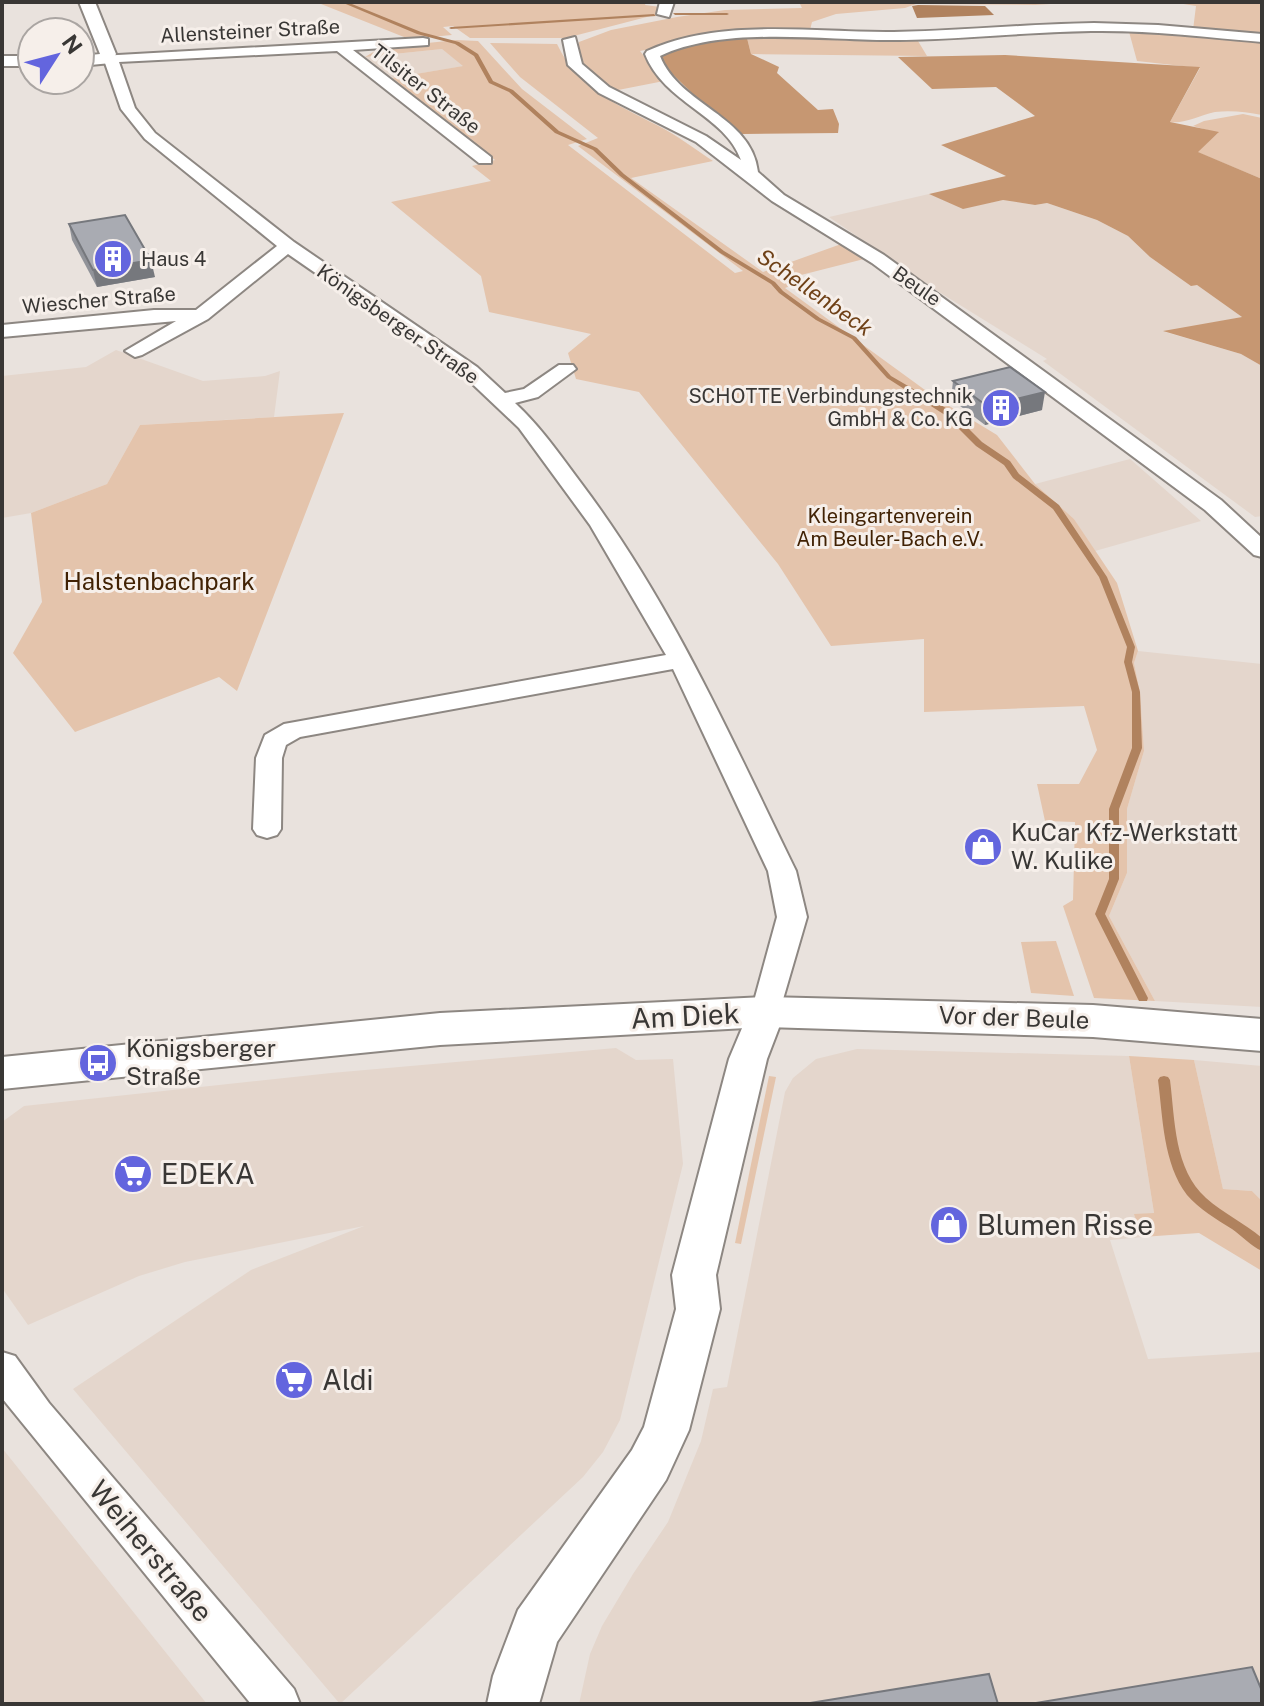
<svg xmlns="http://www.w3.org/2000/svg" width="1264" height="1706" viewBox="0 0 1264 1706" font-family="'Public Sans',sans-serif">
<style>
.built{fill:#e4d6cc}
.green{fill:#e4c4ac}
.forest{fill:#c69772}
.water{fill:#b0825e}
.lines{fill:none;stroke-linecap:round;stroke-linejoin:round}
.stream{fill:#b0825e;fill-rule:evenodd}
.minor-casing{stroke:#8d8782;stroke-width:4}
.tertiary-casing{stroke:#8d8782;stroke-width:4}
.secondary-casing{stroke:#8d8782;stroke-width:4}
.minor{fill:#fff;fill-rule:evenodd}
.tertiary{fill:#fff;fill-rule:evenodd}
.secondary{fill:#fff;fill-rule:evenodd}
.wall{fill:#919399}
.shaded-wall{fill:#76787d}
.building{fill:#a9abb2;stroke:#76787d;stroke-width:2}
.labels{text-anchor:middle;stroke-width:6;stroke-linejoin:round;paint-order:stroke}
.far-street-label{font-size:20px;fill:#393735;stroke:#f6efea}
.far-poi-label{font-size:20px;fill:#393735;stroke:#f6efea;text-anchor:start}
.far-park-label{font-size:20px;fill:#412204;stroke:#f6efea}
.far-water-label{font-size:22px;font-style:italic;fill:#6f4117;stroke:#f6efea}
.park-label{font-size:24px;fill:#412204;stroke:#f6efea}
.poi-label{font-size:24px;fill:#393735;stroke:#f6efea;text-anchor:start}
.street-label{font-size:24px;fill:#393735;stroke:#f6efea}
.near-street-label{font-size:28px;fill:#393735;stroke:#f6efea}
.near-poi-label{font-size:28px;fill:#393735;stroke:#f6efea;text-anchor:start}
</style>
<rect width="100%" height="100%" fill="#e9e2dd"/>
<g class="built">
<path d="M 442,49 L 464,66 L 392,78 L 365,57 Z"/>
<path d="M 929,194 L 963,208 L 1003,200 L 1035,205 L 1047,203 L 1097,220 L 1128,236 L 1150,257 L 1191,285 L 1197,285 L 1242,317 L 1165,332 L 1241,354 L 1262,366 L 1262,516 L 1255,517 L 1043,361 L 1047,359 L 931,287 L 829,217 Z"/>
<path d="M 116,350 L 203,381 L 265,376 L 280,371 L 274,417 L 140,425 L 107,484 L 31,513 L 2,518 L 2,376 L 86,367 Z"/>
<path d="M 1130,459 L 1201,521 L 1095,551 L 1074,519 L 1035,484 Z"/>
<path d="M 1138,651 L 1262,664 L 1262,1007 L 1155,1001 L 1109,916 L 1127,873 L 1127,809 L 1144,751 L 1140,692 L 1134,663 Z"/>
<path d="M 616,1048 L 636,1060 L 673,1059 L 683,1164 L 620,1420 L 603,1452 L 583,1477 L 340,1704 L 73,1389 L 251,1270 L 364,1226 L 185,1262 L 139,1276 L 28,1325 L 2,1288 L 2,1122 L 24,1106 L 331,1073 Z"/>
<path d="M 857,1049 L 1129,1056 L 1154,1213 L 1143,1237 L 1110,1240 L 1148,1359 L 1262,1352 L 1262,1704 L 579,1704 L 590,1654 L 602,1626 L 633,1574 L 668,1522 L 701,1441 L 713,1389 L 727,1387 L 785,1092 L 793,1078 L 816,1059 Z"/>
<path d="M 1194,1060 L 1262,1066 L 1262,1201 L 1252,1191 L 1223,1189 Z"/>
<path d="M 2,1448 L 207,1704 L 2,1704 Z"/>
</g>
<g class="green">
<path d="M 316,2 L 660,2 L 646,2 L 645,5 L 660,7 L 662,13 L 566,38 L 470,38 L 453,26 L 443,27 L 452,35 L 409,39 Z"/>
<path d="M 799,2 L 1081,2 L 1035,5 L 916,4 L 905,8 L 836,14 L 812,22 L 809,34 C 751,35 697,39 640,51 L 664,81 L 613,91 C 598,78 571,65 579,42 L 611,30 L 677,17 L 725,10 L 802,8 Z"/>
<path d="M 1171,2 L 1262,2 L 1262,36 L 1193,30 L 1196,6 Z"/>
<path d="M 1128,28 L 1262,39 L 1262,115 C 1246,112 1231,110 1215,112 C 1200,115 1185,124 1170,122 L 1200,68 L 1137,61 Z"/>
<path d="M 915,36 L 927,56 L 751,54 L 747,38 Z"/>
<path d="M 456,40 L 478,41 L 522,89 L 587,139 L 568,145 L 735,273 L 743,271 L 578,146 L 598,138 L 520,77 L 490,43 L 557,44 C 579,92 622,106 666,130 C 682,139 698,151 713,161 L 631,178 L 763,272 L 844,243 L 868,258 L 801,275 L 805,280 L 785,288 L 936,398 L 997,435 L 1035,484 L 1074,519 L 1117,583 L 1138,651 L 1134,663 L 1140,692 L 1144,751 L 1127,809 L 1127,873 L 1109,916 L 1155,1001 L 1094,998 L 1063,906 L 1073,900 L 1075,822 L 1045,821 L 1037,784 L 1079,784 L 1097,750 L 1084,706 L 924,712 L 924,639 L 831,646 L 778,564 L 639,392 L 576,379 L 568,353 L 591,334 L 489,312 L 481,276 L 391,202 L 491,181 L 472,166 L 495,160 L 392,78 L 463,66 L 442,49 L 365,57 L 380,48 Z"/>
<path d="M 1243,114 L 1262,118 L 1262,179 L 1197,152 L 1218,133 L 1193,126 L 1204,121 Z"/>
<path d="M 344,413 L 237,691 L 219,677 L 75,732 L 13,653 L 42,602 L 31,513 L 107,484 L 140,425 Z"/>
<path d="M 1056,941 L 1074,996 L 1031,993 L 1021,942 Z"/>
<path d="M 1129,1056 L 1194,1060 L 1223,1189 L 1252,1191 L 1262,1201 L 1262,1271 L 1199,1233 L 1142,1237 L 1134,1214 L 1154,1213 Z"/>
<path d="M 769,1076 L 776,1077 L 741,1244 L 735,1243 Z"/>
</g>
<g class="forest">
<path d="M 747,38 L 751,54 L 779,67 L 777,73 L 818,110 L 833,109 L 839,124 L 838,133 L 742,134 L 694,95 L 663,65 L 660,57 C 684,40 718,40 747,38 Z"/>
<path d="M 1005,55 L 1200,67 L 1170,122 L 1219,132 L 1198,152 L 1262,179 L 1262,366 L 1241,354 L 1163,331 L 1242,317 L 1197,285 L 1191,286 L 1150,257 L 1128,236 L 1097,220 L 1047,203 L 1035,205 L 1003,200 L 963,209 L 929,194 L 1006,176 L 941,145 L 1035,116 L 996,87 L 932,89 L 898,57 Z"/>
</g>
<path class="water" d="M 918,5 L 985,6 L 994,15 L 917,18 L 912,6 Z"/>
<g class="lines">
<g class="stream">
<path d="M 341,2 L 347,2 L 421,32 L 459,42 L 478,54 L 493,81 L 513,90 L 559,131 L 597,148 L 624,174 L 724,251 L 775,282 L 783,291 L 820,318 L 856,337 L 891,376 L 951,411 L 982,442 L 1010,461 L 1019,474 L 1059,505 L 1107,577 L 1135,647 L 1132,662 L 1140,692 L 1142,748 L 1119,809 L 1119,879 L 1105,914 L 1148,998 L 1147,1001 L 1139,1001 L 1095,914 L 1109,879 L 1109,809 L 1132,748 L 1132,692 L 1124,662 L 1127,647 L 1099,577 L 1053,509 L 1013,478 L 1004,465 L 976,446 L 945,415 L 887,378 L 852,339 L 816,320 L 779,293 L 771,284 L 720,253 L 620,176 L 593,150 L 555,133 L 509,92 L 489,83 L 474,56 L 455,44 L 417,34 Z"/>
<path d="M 673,13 L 727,13 L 729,14 L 727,15 L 675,15 Z"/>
<path d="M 654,14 L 656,16 L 451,29 L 449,28 L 451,27 Z"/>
<path d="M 1164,1076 L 1168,1077 L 1170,1080 C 1175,1120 1174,1169 1206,1198 C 1223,1213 1244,1223 1262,1238 L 1262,1251 C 1251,1246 1242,1236 1232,1229 C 1216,1219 1199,1209 1187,1195 C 1163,1163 1163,1118 1158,1080 L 1160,1077 Z"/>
</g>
<g class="minor-casing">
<g id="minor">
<path d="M 660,2 L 674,2 L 669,17 L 657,14 Z"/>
<path d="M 1094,23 L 1158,25 L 1262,34 L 1262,42 C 1205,37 1148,30 1091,31 C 1024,32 957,40 890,40 C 819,40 724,26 660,56 C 679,105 752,116 758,172 L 784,195 L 884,255 L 1221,500 L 1262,538 L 1262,557 L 1254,555 L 1205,510 L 872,263 L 772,201 L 696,142 L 599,93 L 568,65 L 563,40 L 575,37 L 582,64 L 609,87 L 706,136 L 741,160 C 725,115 664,103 645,54 L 647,51 C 722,17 813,33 894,32 C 961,31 1027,24 1094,23 Z"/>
<path d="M 423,38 L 428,39 L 428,45 L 353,50 L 491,157 L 491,163 L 479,163 L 337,51 L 119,62 L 135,108 L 155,133 L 294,242 L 477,367 L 505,393 L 524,389 L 559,365 L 573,365 L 576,369 L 538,397 L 515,403 C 541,427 560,455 581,483 C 671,602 731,738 796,871 L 807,917 L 777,1020 L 766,1023 L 755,1020 L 751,1012 L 777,917 L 768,871 L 673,669 L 300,737 L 286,745 L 282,758 L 281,829 L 277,835 L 267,838 L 257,835 L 253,829 L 256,758 L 265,735 L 284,724 L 666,655 L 590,525 L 519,428 L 463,375 L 288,254 L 208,319 L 142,355 L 135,357 L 125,351 L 176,321 L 2,337 L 2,325 L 154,310 L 196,310 L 277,246 L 145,139 L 121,109 L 105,63 L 98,59 L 100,56 Z"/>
<path d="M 2,1352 L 15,1356 L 49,1403 L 294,1689 L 300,1704 L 251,1704 L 2,1398 Z"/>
</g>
</g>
<g class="tertiary-casing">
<g id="tertiary">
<path d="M 79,2 L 95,2 L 116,54 L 111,63 L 80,66 L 80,56 L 100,54 Z"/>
<rect x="2" y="56" width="30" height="10"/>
<path d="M 766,998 L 779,1002 L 785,1012 L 767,1059 L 716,1275 L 720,1309 L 689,1430 L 666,1480 L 557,1642 L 539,1704 L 487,1704 L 493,1676 L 518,1610 L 632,1450 L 644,1427 L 676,1309 L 672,1275 L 729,1059 L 753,1002 Z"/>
</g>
</g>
<g class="secondary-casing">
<path id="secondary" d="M 766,997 L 1093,1005 L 1262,1019 L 1262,1051 L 1093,1037 L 766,1027 L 440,1045 L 2,1089 L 2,1057 L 440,1013 Z"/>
</g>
<use href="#minor" class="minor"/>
<use href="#tertiary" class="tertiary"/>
<use href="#secondary" class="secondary"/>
</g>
<g class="wall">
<path d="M 69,224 L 155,277 L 97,287 L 72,240 Z"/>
<path d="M 953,381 L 1042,410 L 985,425 L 951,399 Z"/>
</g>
<g class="shaded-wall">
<path d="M 151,260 L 155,277 L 97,287 L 93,270 Z"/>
<path d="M 1045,392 L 1042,410 L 985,425 L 987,406 Z"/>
</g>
<g class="building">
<path d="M 125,215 L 151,260 L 93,270 L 69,224 Z"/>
<path d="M 1010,367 L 1045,392 L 987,406 L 953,381 Z"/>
<path d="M 1252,1667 L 1262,1691 L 1262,1704 L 1030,1704 Z"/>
<path d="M 989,1674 L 998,1704 L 804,1704 Z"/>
</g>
<defs>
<g id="building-disc" transform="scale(2)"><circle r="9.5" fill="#6365de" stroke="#f6efea"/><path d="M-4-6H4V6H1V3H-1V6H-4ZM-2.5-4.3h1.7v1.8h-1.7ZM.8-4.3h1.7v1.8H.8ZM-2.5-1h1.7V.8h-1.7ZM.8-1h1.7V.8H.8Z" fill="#fff"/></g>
<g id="shop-disc" transform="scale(2)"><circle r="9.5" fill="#6365de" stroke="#f6efea"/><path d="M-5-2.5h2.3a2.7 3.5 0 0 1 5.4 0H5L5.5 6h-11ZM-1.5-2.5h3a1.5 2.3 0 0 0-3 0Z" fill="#fff"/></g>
<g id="bus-disc" transform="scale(2)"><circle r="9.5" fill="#6365de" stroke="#f6efea"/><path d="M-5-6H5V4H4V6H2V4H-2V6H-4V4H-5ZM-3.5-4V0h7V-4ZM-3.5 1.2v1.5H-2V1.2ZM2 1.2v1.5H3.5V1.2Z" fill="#fff"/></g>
<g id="supermarket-disc" transform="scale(2)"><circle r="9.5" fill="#6365de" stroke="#f6efea"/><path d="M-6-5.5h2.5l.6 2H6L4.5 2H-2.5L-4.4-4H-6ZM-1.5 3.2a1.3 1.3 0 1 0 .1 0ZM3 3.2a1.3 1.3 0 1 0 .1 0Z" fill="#fff"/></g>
</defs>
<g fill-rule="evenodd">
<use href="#building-disc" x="113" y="259"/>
<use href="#building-disc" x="1001" y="408"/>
<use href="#shop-disc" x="983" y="847"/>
<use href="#bus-disc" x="98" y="1063"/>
<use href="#supermarket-disc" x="133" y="1174"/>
<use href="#shop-disc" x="949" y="1225"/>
<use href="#supermarket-disc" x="294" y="1380"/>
</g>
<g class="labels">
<g class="far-street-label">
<text transform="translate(250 31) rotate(-3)" y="7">Allensteiner Straße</text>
<text transform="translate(426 89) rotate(38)" y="7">Tilsiter Straße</text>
<text transform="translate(917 286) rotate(35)" y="7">Beule</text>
<text transform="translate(99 300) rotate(-5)" y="7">Wiescher Straße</text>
<text transform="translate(398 324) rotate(35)" y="7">Königsberger Straße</text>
</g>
<g class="far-poi-label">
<text x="141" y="266">Haus 4</text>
<text x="973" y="403" text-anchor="end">SCHOTTE Verbindungstechnik<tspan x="973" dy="23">GmbH &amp; Co. KG</tspan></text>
</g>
<g class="far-park-label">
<text x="890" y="523">Kleingartenverein<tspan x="890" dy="23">Am Beuler-Bach e.V.</tspan></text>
</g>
<g class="far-water-label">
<text transform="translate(815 292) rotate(35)" y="8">Schellenbeck</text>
</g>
<g class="park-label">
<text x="159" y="590">Halstenbachpark</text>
</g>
<g class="poi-label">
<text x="1011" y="841">KuCar Kfz-Werkstatt<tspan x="1011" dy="28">W. Kulike</tspan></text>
<text x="126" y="1057">Königsberger<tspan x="126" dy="28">Straße</tspan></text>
</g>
<g class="street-label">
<text transform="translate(1014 1018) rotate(2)" y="8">Vor der Beule</text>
</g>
<g class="near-street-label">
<text transform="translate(685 1016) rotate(-3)" y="10">Am Diek</text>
<text transform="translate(151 1551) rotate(50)" y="10">Weiherstraße</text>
</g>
<g class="near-poi-label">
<text x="161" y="1184">EDEKA</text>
<text x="977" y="1235">Blumen Risse</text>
<text x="322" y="1390">Aldi</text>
</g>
</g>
<rect width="1264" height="1706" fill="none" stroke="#393735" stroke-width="8"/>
<g transform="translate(56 56) rotate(54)"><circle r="38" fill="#f6efea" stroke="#aaa5a2" stroke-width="2"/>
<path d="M0-6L14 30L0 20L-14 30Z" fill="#6365de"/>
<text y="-12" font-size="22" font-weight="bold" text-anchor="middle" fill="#393735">N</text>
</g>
</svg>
